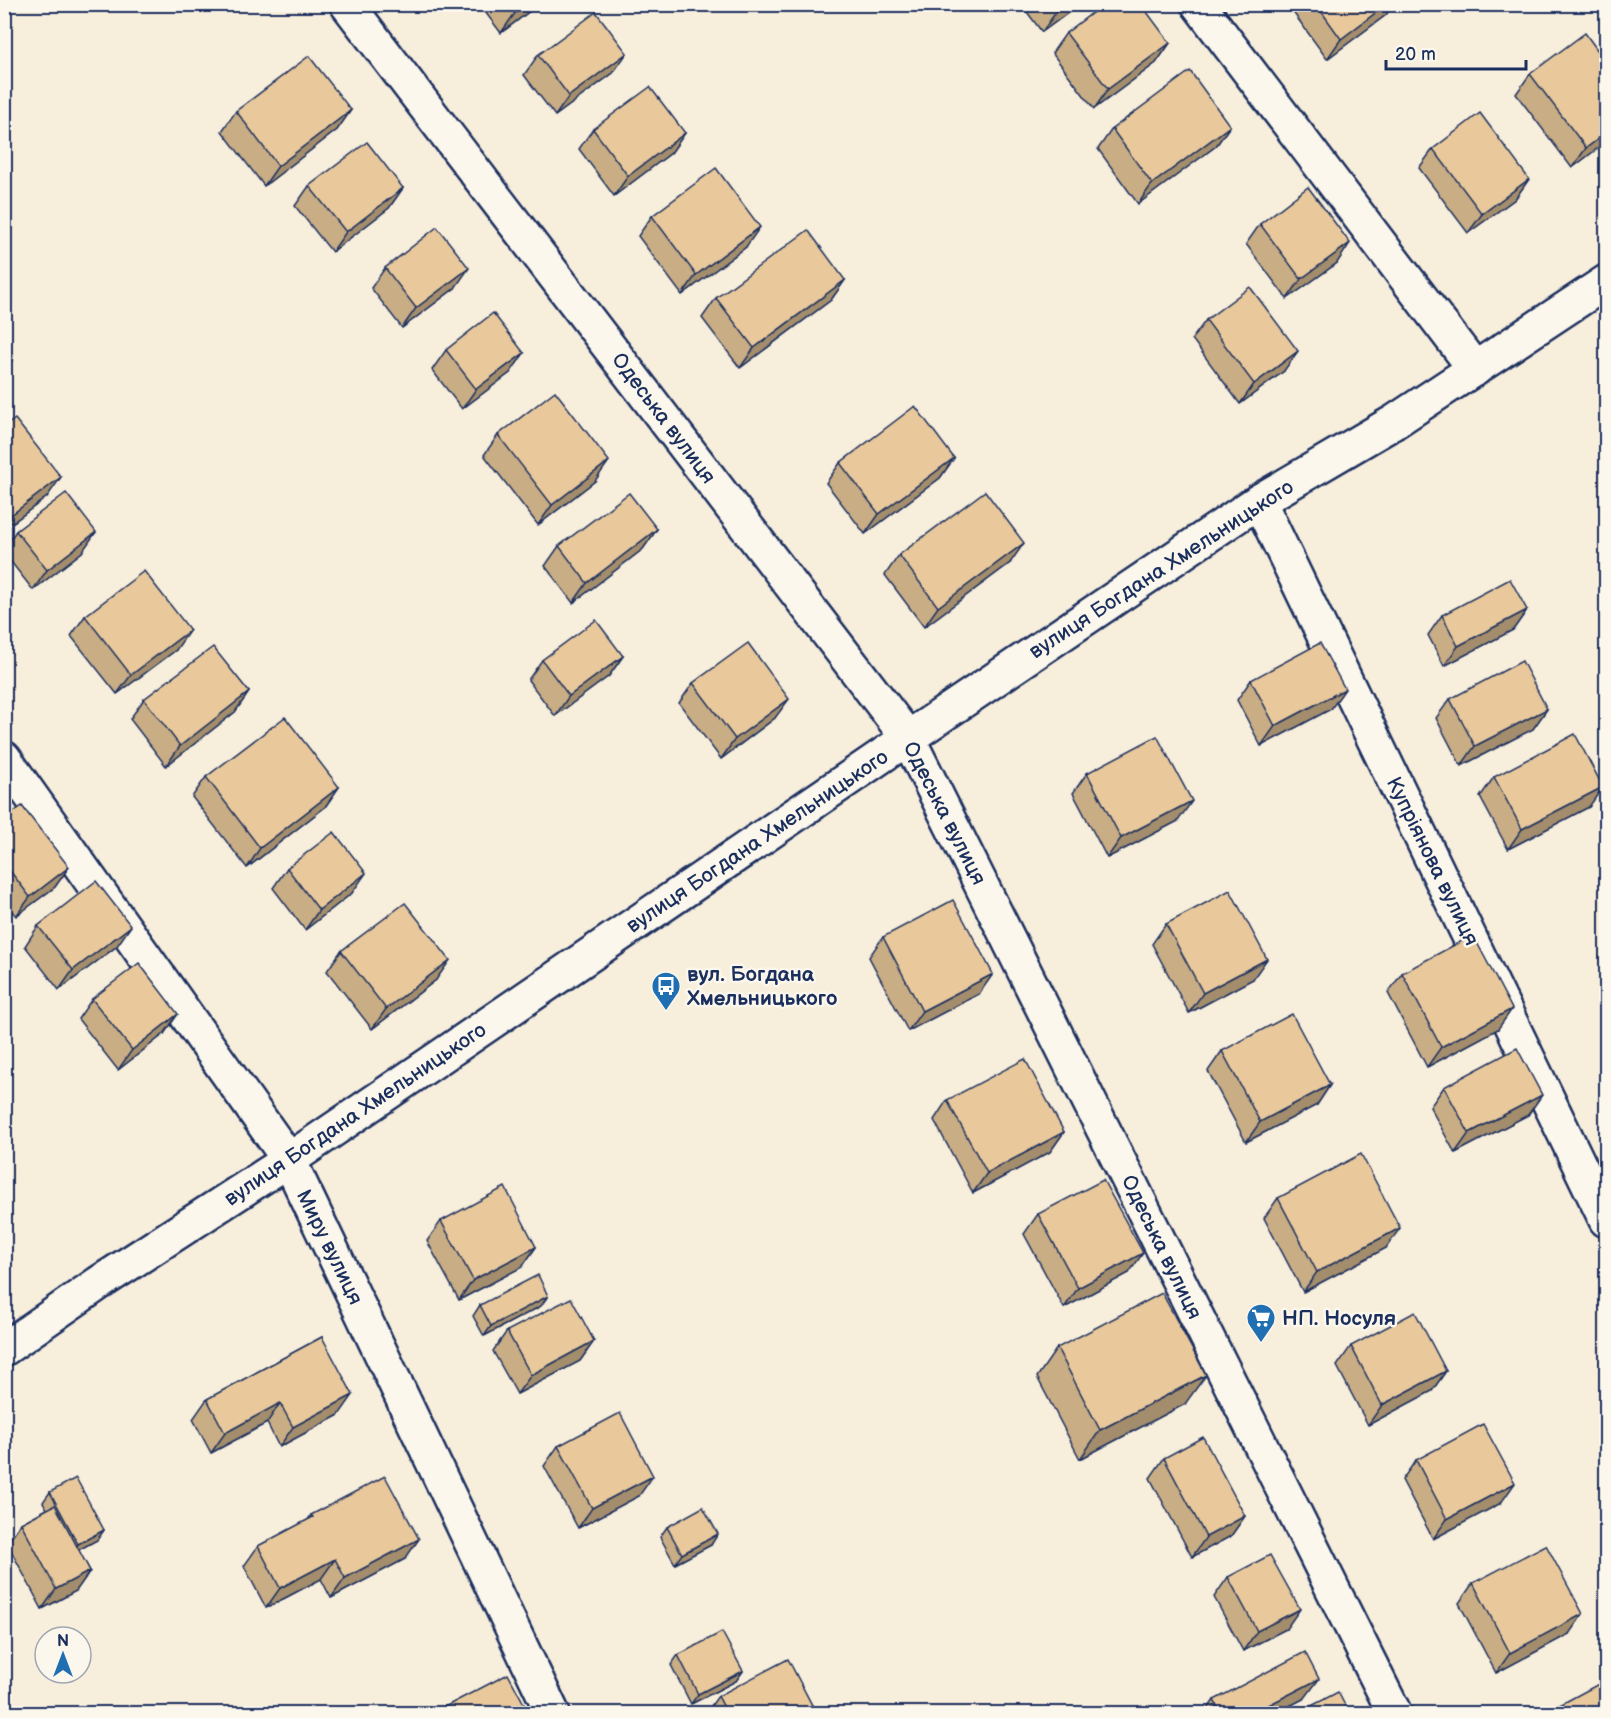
<svg xmlns="http://www.w3.org/2000/svg" width="1611" height="1718" viewBox="0 0 1611 1718" font-family="'Balsamiq Sans',sans-serif">
<style>
.lines{fill:none;stroke-linecap:round;stroke-linejoin:round}
.street-casing{stroke:#1b2f5e;stroke-width:38}
.secondary-casing{stroke:#1b2f5e;stroke-width:38}
.street{stroke:#fbf7ec;stroke-width:33}
.secondary{stroke:#fbf7ec;stroke-width:33}
.wall{fill:#c8ad85;stroke:#1b2f5e;stroke-width:1.5}
.shaded-wall{fill:#a38d6c;stroke:#1b2f5e;stroke-width:1.5}
.building{fill:#e9c99b;stroke:#1b2f5e;stroke-width:1.5}
.labels{text-anchor:middle;stroke-width:5;stroke-linejoin:round;paint-order:stroke}
.street-label{font-size:21px;fill:#1b2f5e;stroke:#fbf7ec}
.poi-label{font-size:21px;font-weight:bold;fill:#1b2f5e;stroke:#fbf7ec;text-anchor:start}
</style>
<rect width="100%" height="100%" fill="#f7eedc"/>
<filter id="ink" filterUnits="userSpaceOnUse"><feTurbulence type="fractalNoise" baseFrequency=".0167" numOctaves="2"/><feDisplacementMap in="SourceGraphic" scale="12" xChannelSelector="R" yChannelSelector="G"/><feConvolveMatrix kernelMatrix="1 2 1 2 8 2 1 2 1" color-interpolation-filters="sRGB"/></filter>
<g filter="url(#ink)">
<g class="lines">
<g class="street-casing">
<g id="street">
<path d="M 347,4 L 908,738"/>
<path d="M 1198,4 L 1475,369"/>
<path d="M 1259,501 L 1606,1220"/>
<path d="M 4,758 L 289,1160 L 553,1714"/>
</g>
</g>
<g class="secondary-casing">
<g id="secondary">
<path d="M 908,738 L 1395,1714"/>
<path d="M 4,1349 L 99,1283 L 289,1160 L 908,738 L 1259,501 L 1394,422 L 1606,282"/>
</g>
</g>
<use href="#street" class="street"/>
<use href="#secondary" class="secondary"/>
</g>
<g class="wall">
<path d="M 479,4 L 539,4 L 501,33 Z"/>
<path d="M 1021,4 L 1080,4 L 1042,32 Z"/>
<path d="M 1287,4 L 1393,4 L 1386,15 L 1327,59 Z"/>
<path d="M 1066,33 L 1170,43 L 1156,63 L 1094,109 L 1052,53 Z"/>
<path d="M 538,55 L 613,73 L 555,116 L 524,75 Z"/>
<path d="M 1606,62 L 1606,142 L 1572,168 L 1516,94 L 1530,74 Z"/>
<path d="M 351,110 L 337,130 L 264,186 L 222,131 L 236,111 Z"/>
<path d="M 1230,126 L 1216,146 L 1138,204 L 1098,149 L 1112,129 Z"/>
<path d="M 593,129 L 685,133 L 671,153 L 614,196 L 579,149 Z"/>
<path d="M 1433,149 L 1529,179 L 1515,199 L 1468,233 L 1419,168 Z"/>
<path d="M 309,186 L 403,188 L 389,208 L 332,252 L 295,206 Z"/>
<path d="M 652,216 L 746,247 L 682,295 L 638,236 Z"/>
<path d="M 1260,224 L 1337,263 L 1287,299 L 1246,244 Z"/>
<path d="M 385,268 L 455,288 L 402,328 L 371,288 Z"/>
<path d="M 845,280 L 831,300 L 740,368 L 702,318 L 716,298 Z"/>
<path d="M 1206,320 L 1284,371 L 1240,404 L 1192,339 Z"/>
<path d="M 446,350 L 524,353 L 510,373 L 462,409 L 432,370 Z"/>
<path d="M 4,427 L 47,497 L 4,529 Z"/>
<path d="M 498,435 L 595,481 L 538,525 L 484,455 Z"/>
<path d="M 954,458 L 940,478 L 865,534 L 826,483 L 840,463 Z"/>
<path d="M 657,529 L 643,549 L 573,603 L 545,566 L 559,546 Z"/>
<path d="M 16,531 L 82,552 L 33,590 L 4,553 L 4,548 Z"/>
<path d="M 899,555 L 1010,563 L 924,627 L 885,575 Z"/>
<path d="M 1527,610 L 1513,630 L 1444,666 L 1428,635 L 1442,615 Z"/>
<path d="M 85,616 L 176,650 L 117,694 L 71,636 Z"/>
<path d="M 623,656 L 609,676 L 555,716 L 528,680 L 542,660 Z"/>
<path d="M 1251,680 L 1331,709 L 1261,746 L 1237,700 Z"/>
<path d="M 693,683 L 775,718 L 721,759 L 679,703 Z"/>
<path d="M 249,692 L 235,712 L 166,766 L 130,719 L 144,699 Z"/>
<path d="M 1450,699 L 1547,709 L 1533,729 L 1461,766 L 1436,718 Z"/>
<path d="M 1087,773 L 1178,821 L 1107,858 L 1073,793 Z"/>
<path d="M 206,777 L 339,787 L 325,807 L 247,868 L 192,797 Z"/>
<path d="M 1494,777 L 1589,807 L 1508,849 L 1480,797 Z"/>
<path d="M 4,819 L 69,867 L 55,887 L 16,916 L 4,901 Z"/>
<path d="M 287,868 L 352,893 L 305,930 L 273,888 Z"/>
<path d="M 1166,924 L 1253,979 L 1189,1013 L 1152,944 Z"/>
<path d="M 38,926 L 117,946 L 59,990 L 25,946 Z"/>
<path d="M 883,937 L 979,994 L 908,1031 L 869,957 Z"/>
<path d="M 341,951 L 436,980 L 372,1029 L 327,971 Z"/>
<path d="M 1402,973 L 1498,1029 L 1427,1067 L 1388,993 Z"/>
<path d="M 92,999 L 164,1034 L 118,1070 L 78,1019 Z"/>
<path d="M 1606,1030 L 1606,1048 L 1601,1038 Z"/>
<path d="M 1222,1051 L 1330,1085 L 1317,1105 L 1246,1142 L 1208,1071 Z"/>
<path d="M 1444,1087 L 1528,1115 L 1455,1153 L 1430,1107 Z"/>
<path d="M 947,1100 L 1064,1132 L 1050,1152 L 973,1193 L 934,1120 Z"/>
<path d="M 1278,1198 L 1386,1248 L 1303,1292 L 1264,1218 Z"/>
<path d="M 1038,1214 L 1129,1273 L 1064,1308 L 1024,1234 Z"/>
<path d="M 441,1221 L 536,1247 L 522,1267 L 459,1300 L 427,1241 Z"/>
<path d="M 480,1305 L 541,1306 L 484,1336 L 473,1316 Z"/>
<path d="M 507,1331 L 594,1341 L 580,1361 L 517,1394 L 493,1351 Z"/>
<path d="M 322,1337 L 339,1415 L 279,1447 L 267,1423 L 211,1453 L 193,1419 L 207,1399 Z"/>
<path d="M 1351,1346 L 1446,1371 L 1432,1391 L 1368,1425 L 1337,1366 Z"/>
<path d="M 1057,1348 L 1185,1404 L 1080,1459 L 1037,1377 Z"/>
<path d="M 558,1446 L 639,1496 L 578,1528 L 544,1466 Z"/>
<path d="M 1164,1458 L 1245,1516 L 1231,1536 L 1192,1557 L 1150,1478 Z"/>
<path d="M 1416,1460 L 1501,1503 L 1433,1539 L 1402,1480 Z"/>
<path d="M 50,1492 L 104,1530 L 97,1540 L 78,1550 L 90,1571 L 76,1591 L 42,1609 L 7,1543 L 21,1523 L 47,1509 L 43,1502 Z"/>
<path d="M 311,1515 L 405,1559 L 331,1598 L 321,1579 L 266,1608 L 244,1566 L 258,1546 L 308,1520 Z"/>
<path d="M 667,1527 L 711,1545 L 675,1564 L 660,1537 Z"/>
<path d="M 1228,1577 L 1286,1629 L 1243,1651 L 1214,1597 Z"/>
<path d="M 1473,1583 L 1569,1634 L 1496,1673 L 1459,1603 Z"/>
<path d="M 678,1655 L 743,1671 L 736,1681 L 691,1704 L 671,1665 Z"/>
<path d="M 718,1696 L 811,1713 L 706,1713 Z"/>
<path d="M 1305,1698 L 1276,1713 L 1205,1713 L 1214,1700 Z"/>
</g>
<g class="shaded-wall">
<path d="M 526,4 L 539,4 L 501,33 L 515,13 Z"/>
<path d="M 1067,4 L 1080,4 L 1042,32 L 1056,12 Z"/>
<path d="M 1387,4 L 1393,4 L 1386,15 L 1327,59 L 1341,39 Z"/>
<path d="M 1170,43 L 1156,63 L 1094,109 L 1108,89 Z"/>
<path d="M 627,53 L 613,73 L 555,116 L 569,96 Z"/>
<path d="M 351,110 L 337,130 L 264,186 L 278,166 Z"/>
<path d="M 1230,126 L 1216,146 L 1138,204 L 1152,184 Z"/>
<path d="M 685,133 L 671,153 L 614,196 L 628,176 Z"/>
<path d="M 1606,133 L 1606,142 L 1572,168 L 1586,148 Z"/>
<path d="M 1529,179 L 1515,199 L 1468,233 L 1482,214 Z"/>
<path d="M 403,188 L 389,208 L 332,252 L 346,232 Z"/>
<path d="M 760,227 L 746,247 L 682,295 L 696,275 Z"/>
<path d="M 1350,243 L 1337,263 L 1287,299 L 1301,279 Z"/>
<path d="M 469,268 L 455,288 L 402,328 L 416,308 Z"/>
<path d="M 845,280 L 831,300 L 740,368 L 754,348 Z"/>
<path d="M 1298,351 L 1284,371 L 1240,404 L 1254,384 Z"/>
<path d="M 524,353 L 510,373 L 462,409 L 476,389 Z"/>
<path d="M 12,360 L 4,371 L 4,366 Z"/>
<path d="M 954,458 L 940,478 L 865,534 L 879,514 Z"/>
<path d="M 609,461 L 595,481 L 538,525 L 552,505 Z"/>
<path d="M 61,477 L 47,497 L 4,529 L 4,524 L 11,515 Z"/>
<path d="M 657,529 L 643,549 L 573,603 L 587,583 Z"/>
<path d="M 96,532 L 82,552 L 33,590 L 47,570 Z"/>
<path d="M 1024,543 L 1010,563 L 924,627 L 938,607 Z"/>
<path d="M 1527,610 L 1513,630 L 1444,666 L 1458,646 Z"/>
<path d="M 190,630 L 176,650 L 117,694 L 131,675 Z"/>
<path d="M 623,656 L 609,676 L 555,716 L 569,696 Z"/>
<path d="M 1345,689 L 1331,709 L 1261,746 L 1275,726 Z"/>
<path d="M 249,692 L 235,712 L 166,766 L 180,746 Z"/>
<path d="M 789,699 L 775,718 L 721,759 L 735,739 Z"/>
<path d="M 1547,709 L 1533,729 L 1461,766 L 1475,746 Z"/>
<path d="M 339,787 L 325,807 L 247,868 L 260,848 Z"/>
<path d="M 1603,787 L 1589,807 L 1508,849 L 1522,829 Z"/>
<path d="M 1192,801 L 1178,821 L 1107,858 L 1121,838 Z"/>
<path d="M 69,867 L 55,887 L 16,916 L 30,897 Z"/>
<path d="M 366,873 L 352,893 L 305,930 L 319,910 Z"/>
<path d="M 131,926 L 117,946 L 59,990 L 73,970 Z"/>
<path d="M 1267,959 L 1253,979 L 1189,1013 L 1203,993 Z"/>
<path d="M 450,960 L 436,980 L 372,1029 L 386,1009 Z"/>
<path d="M 993,974 L 979,994 L 908,1031 L 922,1011 Z"/>
<path d="M 1512,1009 L 1498,1029 L 1427,1067 L 1441,1047 Z"/>
<path d="M 178,1014 L 164,1034 L 118,1070 L 132,1050 Z"/>
<path d="M 1330,1085 L 1317,1105 L 1246,1142 L 1260,1122 Z"/>
<path d="M 1542,1095 L 1528,1115 L 1455,1153 L 1469,1133 Z"/>
<path d="M 1064,1132 L 1050,1152 L 973,1193 L 987,1173 Z"/>
<path d="M 1400,1228 L 1386,1248 L 1303,1292 L 1317,1272 Z"/>
<path d="M 536,1247 L 522,1267 L 459,1300 L 473,1280 Z"/>
<path d="M 1143,1253 L 1129,1273 L 1064,1308 L 1078,1288 Z"/>
<path d="M 548,1296 L 541,1306 L 484,1336 L 491,1326 Z"/>
<path d="M 594,1341 L 580,1361 L 517,1394 L 531,1375 Z"/>
<path d="M 1446,1371 L 1432,1391 L 1368,1425 L 1382,1405 Z"/>
<path d="M 1206,1375 L 1185,1404 L 1080,1459 L 1100,1430 Z"/>
<path d="M 353,1395 L 339,1415 L 279,1447 L 293,1427 Z"/>
<path d="M 280,1403 L 267,1423 L 211,1453 L 225,1433 Z"/>
<path d="M 653,1476 L 639,1496 L 578,1528 L 592,1508 Z"/>
<path d="M 1515,1483 L 1501,1503 L 1433,1539 L 1447,1519 Z"/>
<path d="M 1245,1516 L 1231,1536 L 1192,1557 L 1206,1537 Z"/>
<path d="M 104,1530 L 97,1540 L 71,1554 L 78,1544 Z"/>
<path d="M 718,1534 L 711,1545 L 675,1564 L 682,1554 Z"/>
<path d="M 419,1539 L 405,1559 L 331,1598 L 345,1578 Z"/>
<path d="M 335,1559 L 321,1579 L 266,1608 L 280,1588 Z"/>
<path d="M 90,1571 L 76,1591 L 42,1609 L 56,1589 Z"/>
<path d="M 1300,1609 L 1286,1629 L 1243,1651 L 1257,1631 Z"/>
<path d="M 1583,1614 L 1569,1634 L 1496,1673 L 1510,1653 Z"/>
<path d="M 743,1671 L 736,1681 L 691,1704 L 698,1694 Z"/>
<path d="M 1319,1679 L 1305,1698 L 1276,1713 L 1253,1713 Z"/>
</g>
<g class="building">
<path d="M 508,4 L 526,4 L 515,13 Z"/>
<path d="M 1050,4 L 1067,4 L 1056,12 Z"/>
<path d="M 1104,4 L 1141,4 L 1170,43 L 1108,89 L 1066,33 Z"/>
<path d="M 1316,4 L 1387,4 L 1341,39 Z"/>
<path d="M 596,12 L 627,53 L 569,96 L 538,55 Z"/>
<path d="M 1585,33 L 1606,62 L 1606,133 L 1586,148 L 1530,74 Z"/>
<path d="M 309,56 L 351,110 L 278,166 L 236,111 Z"/>
<path d="M 1190,71 L 1230,126 L 1152,184 L 1112,129 Z"/>
<path d="M 650,87 L 685,133 L 628,176 L 593,129 Z"/>
<path d="M 1480,113 L 1529,179 L 1482,214 L 1433,149 Z"/>
<path d="M 367,142 L 403,188 L 346,232 L 309,186 Z"/>
<path d="M 716,168 L 760,227 L 696,275 L 652,216 Z"/>
<path d="M 1308,187 L 1350,243 L 1301,279 L 1260,224 Z"/>
<path d="M 437,227 L 469,268 L 416,308 L 385,268 Z"/>
<path d="M 808,230 L 845,280 L 754,348 L 716,298 Z"/>
<path d="M 1250,287 L 1298,351 L 1254,384 L 1206,320 Z"/>
<path d="M 493,313 L 524,353 L 476,389 L 446,350 Z"/>
<path d="M 4,350 L 12,360 L 4,366 Z"/>
<path d="M 555,391 L 609,461 L 552,505 L 498,435 Z"/>
<path d="M 915,406 L 954,458 L 879,514 L 840,463 Z"/>
<path d="M 15,419 L 61,477 L 11,515 L 4,507 L 4,427 Z"/>
<path d="M 985,491 L 1024,543 L 938,607 L 899,555 Z"/>
<path d="M 66,493 L 96,532 L 47,570 L 16,531 Z"/>
<path d="M 629,493 L 657,529 L 587,583 L 559,546 Z"/>
<path d="M 144,571 L 190,630 L 131,675 L 85,616 Z"/>
<path d="M 1510,579 L 1527,610 L 1458,646 L 1442,615 Z"/>
<path d="M 596,620 L 623,656 L 569,696 L 542,660 Z"/>
<path d="M 748,643 L 789,699 L 735,739 L 693,683 Z"/>
<path d="M 1320,643 L 1345,689 L 1275,726 L 1251,680 Z"/>
<path d="M 213,647 L 249,692 L 180,746 L 144,699 Z"/>
<path d="M 1522,661 L 1547,709 L 1475,746 L 1450,699 Z"/>
<path d="M 285,717 L 339,787 L 260,848 L 206,777 Z"/>
<path d="M 1575,734 L 1603,787 L 1522,829 L 1494,777 Z"/>
<path d="M 1157,736 L 1192,801 L 1121,838 L 1087,773 Z"/>
<path d="M 22,806 L 69,867 L 30,897 L 4,863 L 4,819 Z"/>
<path d="M 334,832 L 366,873 L 319,910 L 287,868 Z"/>
<path d="M 96,881 L 131,926 L 73,970 L 38,926 Z"/>
<path d="M 1230,890 L 1267,959 L 1203,993 L 1166,924 Z"/>
<path d="M 953,900 L 993,974 L 922,1011 L 883,937 Z"/>
<path d="M 405,903 L 450,960 L 386,1009 L 341,951 Z"/>
<path d="M 1473,935 L 1512,1009 L 1441,1047 L 1402,973 Z"/>
<path d="M 139,963 L 178,1014 L 132,1050 L 92,999 Z"/>
<path d="M 1292,1014 L 1330,1085 L 1260,1122 L 1222,1051 Z"/>
<path d="M 1517,1048 L 1542,1095 L 1469,1133 L 1444,1087 Z"/>
<path d="M 1025,1059 L 1064,1132 L 987,1173 L 947,1100 Z"/>
<path d="M 1361,1154 L 1400,1228 L 1317,1272 L 1278,1198 Z"/>
<path d="M 1103,1180 L 1143,1253 L 1078,1288 L 1038,1214 Z"/>
<path d="M 505,1187 L 536,1247 L 473,1280 L 441,1221 Z"/>
<path d="M 538,1275 L 548,1296 L 491,1326 L 480,1305 Z"/>
<path d="M 1162,1293 L 1206,1375 L 1100,1430 L 1057,1348 Z"/>
<path d="M 571,1298 L 594,1341 L 531,1375 L 507,1331 Z"/>
<path d="M 1415,1312 L 1446,1371 L 1382,1405 L 1351,1346 Z"/>
<path d="M 322,1337 L 353,1395 L 293,1427 L 280,1403 L 225,1433 L 207,1399 Z"/>
<path d="M 620,1413 L 653,1476 L 592,1508 L 558,1446 Z"/>
<path d="M 1483,1424 L 1515,1483 L 1447,1519 L 1416,1460 Z"/>
<path d="M 1203,1437 L 1245,1516 L 1206,1537 L 1164,1458 Z"/>
<path d="M 385,1476 L 419,1539 L 345,1578 L 335,1559 L 280,1588 L 258,1546 L 313,1517 L 311,1515 Z"/>
<path d="M 76,1478 L 104,1530 L 78,1544 L 50,1492 Z"/>
<path d="M 55,1505 L 90,1571 L 56,1589 L 21,1523 Z"/>
<path d="M 703,1507 L 718,1534 L 682,1554 L 667,1527 Z"/>
<path d="M 1546,1545 L 1583,1614 L 1510,1653 L 1473,1583 Z"/>
<path d="M 1270,1555 L 1300,1609 L 1257,1631 L 1228,1577 Z"/>
<path d="M 722,1632 L 743,1671 L 698,1694 L 678,1655 Z"/>
<path d="M 1305,1652 L 1319,1679 L 1253,1713 L 1221,1713 L 1214,1700 Z"/>
<path d="M 788,1659 L 814,1709 L 805,1713 L 727,1713 L 718,1696 Z"/>
<path d="M 508,1674 L 529,1713 L 433,1713 Z"/>
<path d="M 1606,1680 L 1606,1713 L 1545,1713 Z"/>
<path d="M 1338,1692 L 1349,1713 L 1298,1713 Z"/>
</g>
</g>
<defs>
<g id="bus-pin" transform="scale(1.5)"><path d="M0 17L-7.5 6A9.5 9.5 0 1 1 7.5 6Z" fill="#1f6fb2" stroke="#fbf7ec"/><path d="M-5-6H5V4H4V6H2V4H-2V6H-4V4H-5ZM-3.5-4V0h7V-4ZM-3.5 1.2v1.5H-2V1.2ZM2 1.2v1.5H3.5V1.2Z" fill="#fff"/></g>
<g id="supermarket-pin" transform="scale(1.5)"><path d="M0 17L-7.5 6A9.5 9.5 0 1 1 7.5 6Z" fill="#1f6fb2" stroke="#fbf7ec"/><path d="M-6-5.5h2.5l.6 2H6L4.5 2H-2.5L-4.4-4H-6ZM-1.5 3.2a1.3 1.3 0 1 0 .1 0ZM3 3.2a1.3 1.3 0 1 0 .1 0Z" fill="#fff"/></g>
</defs>
<g fill-rule="evenodd">
<use href="#bus-pin" x="666" y="986"/>
<use href="#supermarket-pin" x="1261" y="1318"/>
</g>
<g class="labels">
<g class="street-label">
<text transform="translate(664 418) rotate(53)" y="7">Одеська вулиця</text>
<text transform="translate(1161 569) rotate(-33)" y="7">вулиця Богдана Хмельницького</text>
<text transform="translate(945 813) rotate(63)" y="7">Одеська вулиця</text>
<text transform="translate(757 841) rotate(-34)" y="7">вулиця Богдана Хмельницького</text>
<text transform="translate(1433 861) rotate(64)" y="7">Купріянова вулиця</text>
<text transform="translate(355 1114) rotate(-34)" y="7">вулиця Богдана Хмельницького</text>
<text transform="translate(330 1247) rotate(64)" y="7">Миру вулиця</text>
<text transform="translate(1162 1247) rotate(64)" y="7">Одеська вулиця</text>
</g>
<g class="poi-label">
<text x="687" y="981">вул. Богдана<tspan x="687" dy="24">Хмельницького</tspan></text>
<text x="1282" y="1325">НП. Носуля</text>
</g>
</g>
<rect width="1611" height="1718" fill="none" stroke="#fbf7ec" stroke-width="24"/>
<rect x="12" y="12" width="1587" height="1694" fill="none" stroke="#1b2f5e" stroke-width="2" filter="url(#ink)"/>
<g transform="translate(63 1655)"><circle r="28" fill="#fbf7ec" stroke="#a1a7b3" stroke-width="1.5"/>
<path d="M0-4.5L10 22L0 15L-10 22Z" fill="#1f6fb2"/>
<text y="-9" font-size="16" font-weight="bold" text-anchor="middle" fill="#1b2f5e">N</text>
</g>
<path d="M1386 60v9h140v-9" fill="none" stroke="#1b2f5e" stroke-width="3"/>
<text x="1395" y="60" font-size="18" fill="#1b2f5e" stroke="#fbf7ec" stroke-width="4.5" paint-order="stroke">20 m</text>
</svg>
